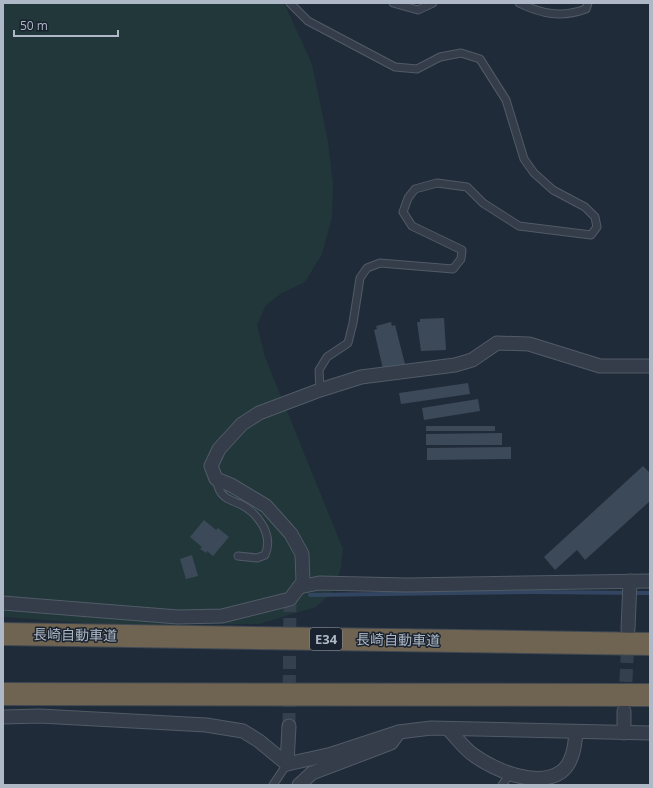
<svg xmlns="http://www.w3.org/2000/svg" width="653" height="788" viewBox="0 0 653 788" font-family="'Open Sans','Noto Sans JP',sans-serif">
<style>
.green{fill:#22373a}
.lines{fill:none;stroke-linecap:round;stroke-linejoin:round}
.stream{stroke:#334661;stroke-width:4}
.building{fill:#3c4959}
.street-tunnel{stroke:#35404e;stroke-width:13;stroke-dasharray:13 6;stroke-linecap:butt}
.lane-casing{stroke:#515b67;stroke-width:9}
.street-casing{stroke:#515b67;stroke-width:15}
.highway-casing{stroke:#3e4854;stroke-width:24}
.lane{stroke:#343d49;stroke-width:7}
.street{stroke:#343d49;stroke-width:13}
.highway{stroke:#6f6351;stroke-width:22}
.labels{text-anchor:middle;stroke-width:3;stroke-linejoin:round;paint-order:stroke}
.shield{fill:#19222e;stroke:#818b98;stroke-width:1}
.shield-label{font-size:13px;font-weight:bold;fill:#aeb8c6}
.street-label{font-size:14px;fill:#aeb8c6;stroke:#19222e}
</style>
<rect width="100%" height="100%" fill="#202b39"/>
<path class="green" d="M 3,3 L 284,3 L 312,64 L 328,142 L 333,184 L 332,217 L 322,254 L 305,282 L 282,293 L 266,305 L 257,325 L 265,357 L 343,549 L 341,568 L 333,591 L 316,607 L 259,624 L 109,625 L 3,617 Z"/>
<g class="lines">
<path class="stream" d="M 310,595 L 533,592 L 650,593"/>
</g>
<g class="building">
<path d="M 444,318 L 446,350 L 421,351 L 417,322 L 420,322 L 420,319 Z"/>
<path d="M 391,322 L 392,326 L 395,325 L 405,364 L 383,369 L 374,330 L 377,329 L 376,326 Z"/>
<path d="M 468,383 L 470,394 L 401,404 L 399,393 Z"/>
<path d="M 478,399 L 480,411 L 424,420 L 422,408 Z"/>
<rect x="426" y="426" width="69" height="5"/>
<path d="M 502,433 L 502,445 L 426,445 L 426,434 Z"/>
<path d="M 511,447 L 511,459 L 427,460 L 427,448 Z"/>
<path d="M 643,466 L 650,473 L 650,501 L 585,560 L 577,550 L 555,570 L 544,557 Z"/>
<path d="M 204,520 L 216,530 L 218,528 L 229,537 L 213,556 L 207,551 L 206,553 L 200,549 L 202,547 L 190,537 Z"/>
<path d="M 192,555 L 198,576 L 186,579 L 180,559 Z"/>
</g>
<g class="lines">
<g class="street-tunnel">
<path d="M 625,701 L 628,637"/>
<path d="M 289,726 L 290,599"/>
</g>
<g class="lane-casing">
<g id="lane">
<path d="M 290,3 L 308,21 L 395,67 L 417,69 L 440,57 L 461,53 L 480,59 L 506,100 L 524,159 L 534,173 L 553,190 L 585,207 L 595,217 L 597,227 L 591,235 L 519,226 L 483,203 L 467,187 L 437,183 L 415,189 L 408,198 L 403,212 L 412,226 L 462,250 L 461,259 L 453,269 L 380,263 L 367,268 L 360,278 L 353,323 L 348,343 L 327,357 L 319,370 L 320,390"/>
<path d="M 393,3 L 418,10 L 433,3"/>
<path d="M 519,3 C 542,14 561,18 586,9 L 588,3"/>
<path d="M 216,479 C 217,483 218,488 220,491 C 224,499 233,501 240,504 C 258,513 274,535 265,555 L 257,558 L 238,556"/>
<path d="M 273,785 L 287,764"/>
<path d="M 502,785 L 510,774"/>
</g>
</g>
<g class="street-casing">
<g id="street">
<path d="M 299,587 L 319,583 L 407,585 L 650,581"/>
<path d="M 3,603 L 178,617 L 222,616 L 290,599 L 303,582 L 302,554 L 291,534 L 266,506 L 231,485 L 216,479 L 211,466 L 219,449 L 242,424 L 259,413 L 320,390 L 361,377 L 455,365 L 472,360 L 497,343 L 529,344 L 600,366 L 650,366"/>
<path d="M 628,629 L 630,581"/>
<path d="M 3,717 L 40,716 L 206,725 L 243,731 L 259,741 L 287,764"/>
<path d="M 289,726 L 287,764 L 332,754 L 399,732 L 391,743 L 312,773 L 299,785"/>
<path d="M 449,730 C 457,738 465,750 475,756 C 497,771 537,788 561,772 C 573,763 575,745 576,732"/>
<path d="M 399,732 L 431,728 L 650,733"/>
<path d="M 624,733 L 624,711"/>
</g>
</g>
<g class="highway-casing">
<g id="highway">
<path d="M 3,634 L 650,644"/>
<path d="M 3,694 L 650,695"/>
</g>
</g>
<use href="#lane" class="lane"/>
<use href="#street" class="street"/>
<use href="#highway" class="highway"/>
</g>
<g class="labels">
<rect class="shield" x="310" y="628" width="32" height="22" rx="3"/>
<g class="shield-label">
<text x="326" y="644">E34</text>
</g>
<g class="street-label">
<text transform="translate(75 635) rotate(1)" y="5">長崎自動車道</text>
<text transform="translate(398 640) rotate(1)" y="5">長崎自動車道</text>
</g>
</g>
<rect width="653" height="788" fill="none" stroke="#aeb8c6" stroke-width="8"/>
<path d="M14 30v6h104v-6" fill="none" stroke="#aeb8c6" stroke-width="2"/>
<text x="20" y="30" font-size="12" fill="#aeb8c6" stroke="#19222e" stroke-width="3" paint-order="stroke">50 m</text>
</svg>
